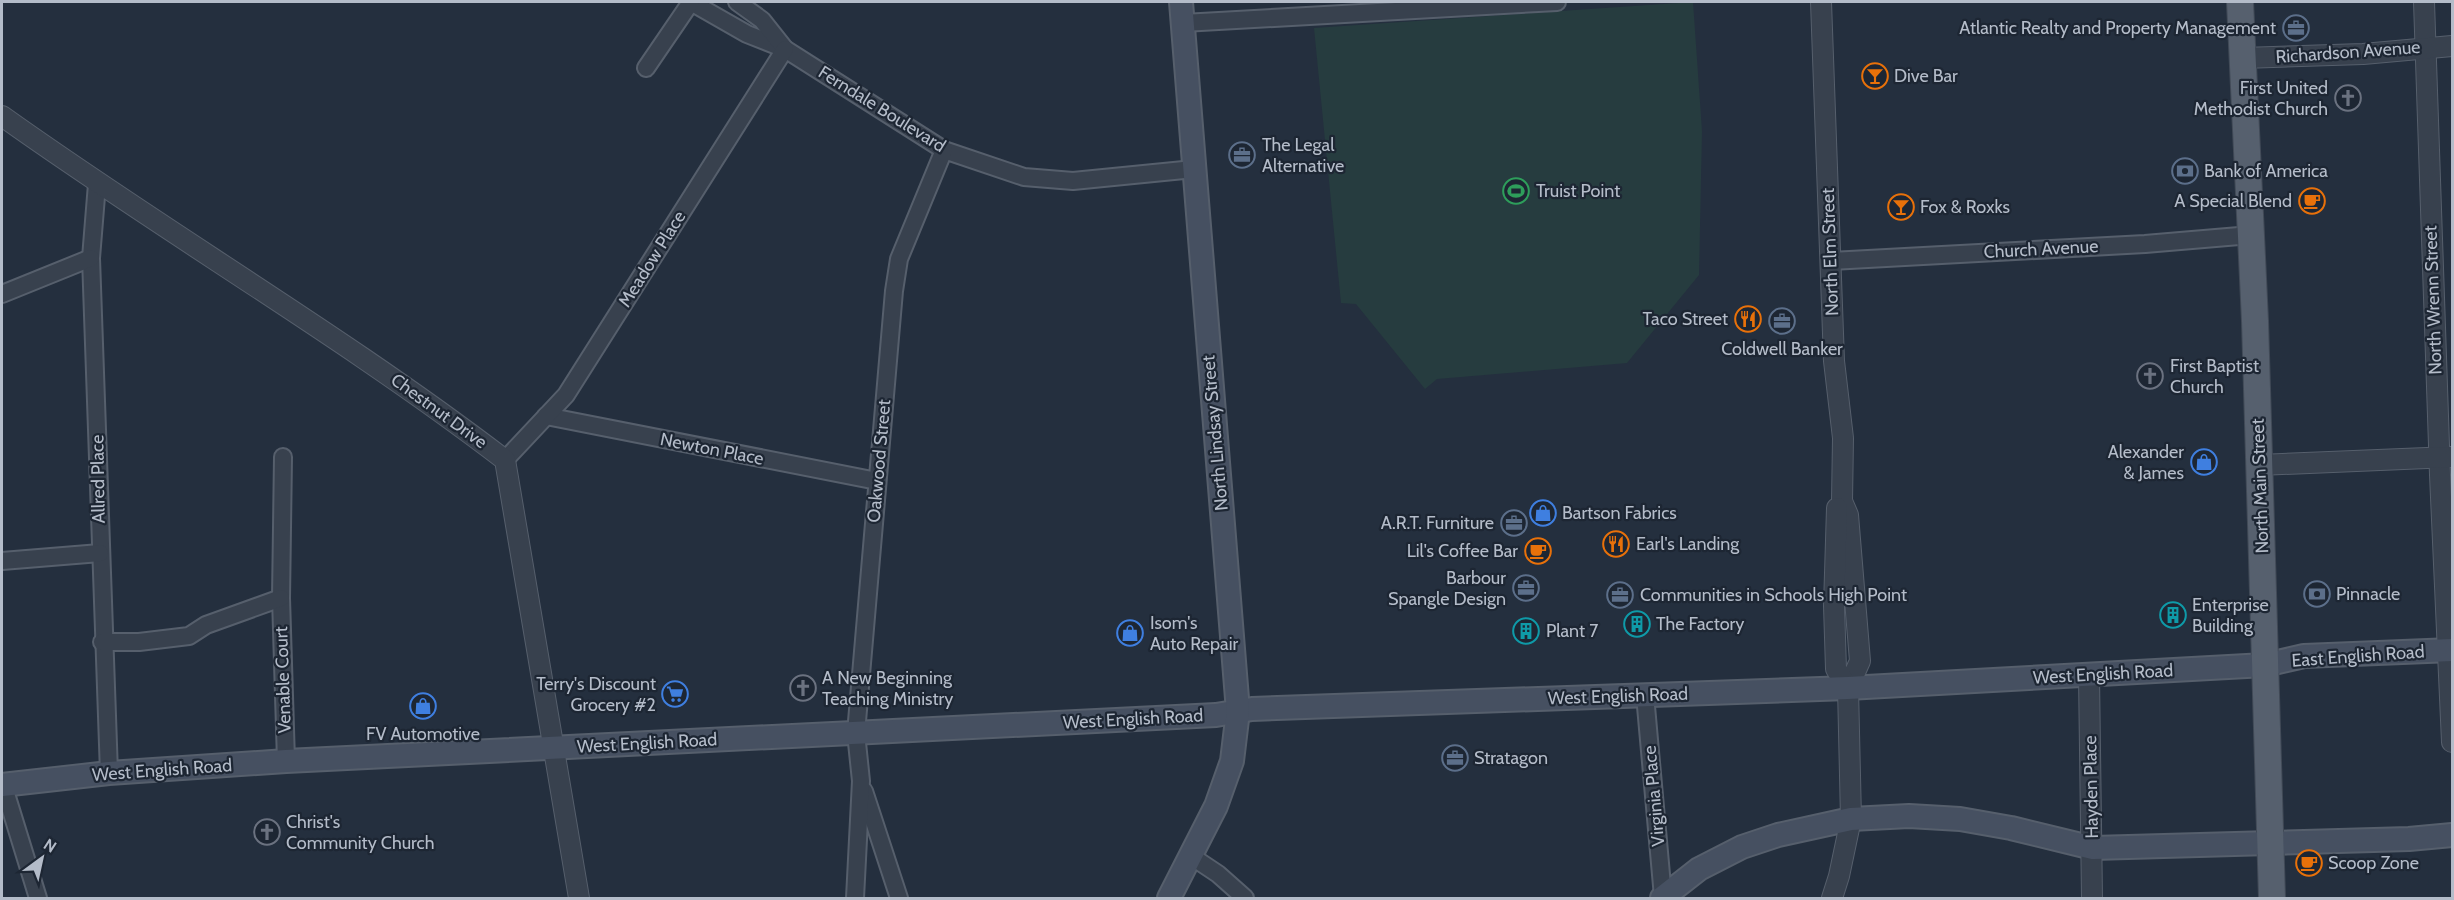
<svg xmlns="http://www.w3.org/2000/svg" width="2454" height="900" viewBox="0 0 2454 900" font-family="Cabin,sans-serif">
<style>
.green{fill:#263c3f}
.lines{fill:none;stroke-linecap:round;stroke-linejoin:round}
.minor-casing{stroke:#565f6c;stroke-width:20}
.tertiary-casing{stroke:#565f6c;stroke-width:22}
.secondary-casing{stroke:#565f6c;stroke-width:26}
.primary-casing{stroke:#414a57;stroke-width:28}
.minor{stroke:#38414e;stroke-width:16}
.tertiary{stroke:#38414e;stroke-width:20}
.secondary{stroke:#465061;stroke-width:22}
.primary{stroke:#56606e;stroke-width:26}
.labels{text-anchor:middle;stroke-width:4.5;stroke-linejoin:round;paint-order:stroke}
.poi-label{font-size:18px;fill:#b4bcc9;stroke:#1d2633;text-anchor:start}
.street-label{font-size:18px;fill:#b4bcc9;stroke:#1d2633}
</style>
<rect width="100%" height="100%" fill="#242f3e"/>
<path class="green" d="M 1693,2 L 1702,131 L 1699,275 L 1627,363 L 1437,379 L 1425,389 L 1356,304 L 1341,303 L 1314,28 Z"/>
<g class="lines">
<g class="minor-casing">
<g id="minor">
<path d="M 691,2 L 747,34 L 785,49 L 944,150 L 1024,177 L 1073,181 L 1194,169"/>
<path d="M 737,2 L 762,20 L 785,49"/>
<path d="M 1183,23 L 1557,2"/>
<path d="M 646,68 L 691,2"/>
<path d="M 97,184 L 91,258 L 109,773"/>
<path d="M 1831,261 L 2145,244 L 2251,235"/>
<path d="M 2,294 L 91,258"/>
<path d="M 546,416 L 877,481"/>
<path d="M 283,457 L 281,598 L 286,761"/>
<path d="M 505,460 L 566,395 L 785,49"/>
<path d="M 2,561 L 100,553"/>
<path d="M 102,642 L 139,642 L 189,636 L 206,625 L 281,598"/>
<path d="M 1645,695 L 1663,897"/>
<path d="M 3,784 L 38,898"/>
<path d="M 864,791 L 899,898"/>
<path d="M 1191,856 L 1218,874 L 1245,898"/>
<path d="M 855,898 L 861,781 L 856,733 L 894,291 L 899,259 L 944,150"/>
</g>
</g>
<g class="tertiary-casing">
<g id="tertiary">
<path d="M 1821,2 L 1834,361 L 1843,438 L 1842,501 L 1848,515 L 1860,661 L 1848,688 L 1851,819 L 1839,876 L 1832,898"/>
<path d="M 2424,2 L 2440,475 L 2452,742"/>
<path d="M 2243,58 L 2363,54 L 2452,46"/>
<path d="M 2,116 C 167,234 343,336 505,460 L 579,898"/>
<path d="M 2259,465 L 2451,457"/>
<path d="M 1837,508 L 1834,606 L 1836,669 L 1848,688"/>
<path d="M 2089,676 L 2092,898"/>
</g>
</g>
<g class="secondary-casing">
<g id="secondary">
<path d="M 2,785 L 109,773 L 286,761 L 1216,715 L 1252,709 L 1848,688 L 2265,665 L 2304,656 L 2452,650"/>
<path d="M 1169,898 L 1216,806 L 1232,761 L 1238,711 L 1181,2"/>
<path d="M 1662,898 L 1699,869 L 1742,847 L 1778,835 L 1851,819 L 1909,816 L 1960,819 L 2011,828 L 2093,848 L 2409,839 L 2452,835"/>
</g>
</g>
<g class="primary-casing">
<path id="primary" d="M 2240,2 L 2255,321 L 2272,898"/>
</g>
<use href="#minor" class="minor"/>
<use href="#tertiary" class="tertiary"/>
<use href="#secondary" class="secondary"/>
<use href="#primary" class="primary"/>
</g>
<defs>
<g id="office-ring" transform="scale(1.35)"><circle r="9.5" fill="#1d2633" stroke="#5c6f8a" stroke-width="1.5"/><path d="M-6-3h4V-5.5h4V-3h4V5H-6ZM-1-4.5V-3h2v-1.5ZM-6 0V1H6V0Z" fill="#5c6f8a"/></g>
<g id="bar-ring" transform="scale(1.35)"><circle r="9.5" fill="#1d2633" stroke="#e8710a" stroke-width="1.5"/><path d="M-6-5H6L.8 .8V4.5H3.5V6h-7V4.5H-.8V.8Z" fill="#e8710a"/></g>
<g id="church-ring" transform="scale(1.35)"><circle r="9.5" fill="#1d2633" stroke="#6b7280" stroke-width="1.5"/><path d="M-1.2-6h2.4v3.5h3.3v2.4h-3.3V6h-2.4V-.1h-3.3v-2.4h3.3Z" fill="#6b7280"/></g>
<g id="bank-ring" transform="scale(1.35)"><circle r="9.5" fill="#1d2633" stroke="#5c6f8a" stroke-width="1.5"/><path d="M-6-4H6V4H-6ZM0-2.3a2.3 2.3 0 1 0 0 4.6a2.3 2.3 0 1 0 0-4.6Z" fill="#5c6f8a"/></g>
<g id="stadium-ring" transform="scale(1.35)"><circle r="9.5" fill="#1d2633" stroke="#2e9e5b" stroke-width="1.5"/><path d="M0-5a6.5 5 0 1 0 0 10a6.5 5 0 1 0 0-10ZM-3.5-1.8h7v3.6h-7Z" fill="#2e9e5b"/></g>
<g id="cafe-ring" transform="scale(1.35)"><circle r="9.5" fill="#1d2633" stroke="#e8710a" stroke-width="1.5"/><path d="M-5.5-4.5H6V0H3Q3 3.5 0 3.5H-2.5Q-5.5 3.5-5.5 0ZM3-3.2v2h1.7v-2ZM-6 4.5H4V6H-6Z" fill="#e8710a"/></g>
<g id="restaurant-ring" transform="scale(1.35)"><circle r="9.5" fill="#1d2633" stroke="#e8710a" stroke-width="1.5"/><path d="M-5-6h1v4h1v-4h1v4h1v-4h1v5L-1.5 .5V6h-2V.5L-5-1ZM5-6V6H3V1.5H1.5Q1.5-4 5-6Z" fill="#e8710a"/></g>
<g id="shop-ring" transform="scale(1.35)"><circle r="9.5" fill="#1d2633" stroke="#3f7fe0" stroke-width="1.5"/><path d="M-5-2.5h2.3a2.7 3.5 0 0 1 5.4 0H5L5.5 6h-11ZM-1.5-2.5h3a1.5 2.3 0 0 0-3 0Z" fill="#3f7fe0"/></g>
<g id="building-ring" transform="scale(1.35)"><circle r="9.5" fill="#1d2633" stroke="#0f9aa8" stroke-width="1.5"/><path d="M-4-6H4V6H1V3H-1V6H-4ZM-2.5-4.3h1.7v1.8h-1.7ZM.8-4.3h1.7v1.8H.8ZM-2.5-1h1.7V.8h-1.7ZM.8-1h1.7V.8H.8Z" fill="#0f9aa8"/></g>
<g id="supermarket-ring" transform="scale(1.35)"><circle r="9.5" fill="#1d2633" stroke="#3f7fe0" stroke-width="1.5"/><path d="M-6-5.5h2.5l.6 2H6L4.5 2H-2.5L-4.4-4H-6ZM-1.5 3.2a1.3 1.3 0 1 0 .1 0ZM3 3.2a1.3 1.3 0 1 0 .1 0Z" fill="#3f7fe0"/></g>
</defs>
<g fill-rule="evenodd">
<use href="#office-ring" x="2296" y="28"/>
<use href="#bar-ring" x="1875" y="76"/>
<use href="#church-ring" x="2348" y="98"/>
<use href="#office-ring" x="1242" y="155"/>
<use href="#bank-ring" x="2185" y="171"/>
<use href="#stadium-ring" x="1516" y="191"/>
<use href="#cafe-ring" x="2312" y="201"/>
<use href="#bar-ring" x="1901" y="207"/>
<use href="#restaurant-ring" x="1748" y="319"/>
<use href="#office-ring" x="1782" y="321"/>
<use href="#church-ring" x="2150" y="376"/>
<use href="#shop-ring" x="2204" y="462"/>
<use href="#shop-ring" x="1543" y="513"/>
<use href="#office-ring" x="1514" y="523"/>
<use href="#restaurant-ring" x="1616" y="544"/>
<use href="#cafe-ring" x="1538" y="551"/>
<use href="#office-ring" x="1526" y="588"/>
<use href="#bank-ring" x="2317" y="594"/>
<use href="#office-ring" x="1620" y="595"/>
<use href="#building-ring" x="2173" y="615"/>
<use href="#building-ring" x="1637" y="624"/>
<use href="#building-ring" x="1526" y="631"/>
<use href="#shop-ring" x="1130" y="633"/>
<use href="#church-ring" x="803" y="688"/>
<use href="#supermarket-ring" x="675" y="694"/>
<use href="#shop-ring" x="423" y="706"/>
<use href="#office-ring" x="1455" y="758"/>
<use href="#church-ring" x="267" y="832"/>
<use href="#cafe-ring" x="2309" y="863"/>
</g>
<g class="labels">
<g class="poi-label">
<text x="2276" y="34" text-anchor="end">Atlantic Realty and Property Management</text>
<text x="1894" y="82">Dive Bar</text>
<text x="2328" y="94" text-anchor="end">First United<tspan x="2328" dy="21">Methodist Church</tspan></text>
<text x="1262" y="151">The Legal<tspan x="1262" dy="21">Alternative</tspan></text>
<text x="2204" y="177">Bank of America</text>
<text x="1536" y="197">Truist Point</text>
<text x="2292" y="207" text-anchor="end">A Special Blend</text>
<text x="1920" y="213">Fox &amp; Roxks</text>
<text x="1728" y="325" text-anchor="end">Taco Street</text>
<text x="1782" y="355" text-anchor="middle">Coldwell Banker</text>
<text x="2170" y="372">First Baptist<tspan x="2170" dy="21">Church</tspan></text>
<text x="2184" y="458" text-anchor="end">Alexander<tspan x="2184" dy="21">&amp; James</tspan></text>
<text x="1562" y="519">Bartson Fabrics</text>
<text x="1494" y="529" text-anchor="end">A.R.T. Furniture</text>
<text x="1636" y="550">Earl's Landing</text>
<text x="1518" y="557" text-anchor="end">Lil's Coffee Bar</text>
<text x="1506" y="584" text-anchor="end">Barbour<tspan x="1506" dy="21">Spangle Design</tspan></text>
<text x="2336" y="600">Pinnacle</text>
<text x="1640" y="601">Communities in Schools High Point</text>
<text x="2192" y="611">Enterprise<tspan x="2192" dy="21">Building</tspan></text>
<text x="1150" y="629">Isom's<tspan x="1150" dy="21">Auto Repair</tspan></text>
<text x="1656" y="630">The Factory</text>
<text x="1546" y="637">Plant 7</text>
<text x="822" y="684">A New Beginning<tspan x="822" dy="21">Teaching Ministry</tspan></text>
<text x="656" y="690" text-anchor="end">Terry's Discount<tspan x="656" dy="21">Grocery #2</tspan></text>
<text x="423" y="740" text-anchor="middle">FV Automotive</text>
<text x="1474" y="764">Stratagon</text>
<text x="286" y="828">Christ's<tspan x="286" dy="21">Community Church</tspan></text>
<text x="2328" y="869">Scoop Zone</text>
</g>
<g class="street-label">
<text transform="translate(2348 52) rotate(-4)" y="6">Richardson Avenue</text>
<text transform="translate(882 109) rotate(32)" y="6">Ferndale Boulevard</text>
<text transform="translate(2041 249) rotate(-3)" y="6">Church Avenue</text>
<text transform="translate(1830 252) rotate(-92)" y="6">North Elm Street</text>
<text transform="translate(652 259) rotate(-58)" y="6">Meadow Place</text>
<text transform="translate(2433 300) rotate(-92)" y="6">North Wrenn Street</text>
<text transform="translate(439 411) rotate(36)" y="6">Chestnut Drive</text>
<text transform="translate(1215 433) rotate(-95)" y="6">North Lindsay Street</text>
<text transform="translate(712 449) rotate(11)" y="6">Newton Place</text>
<text transform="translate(879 461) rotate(-85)" y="6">Oakwood Street</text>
<text transform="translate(98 479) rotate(-91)" y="6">Allred Place</text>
<text transform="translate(2260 486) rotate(-92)" y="6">North Main Street</text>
<text transform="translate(2358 656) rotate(-4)" y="6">East English Road</text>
<text transform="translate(2103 674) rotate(-3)" y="6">West English Road</text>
<text transform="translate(283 680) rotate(-92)" y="6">Venable Court</text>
<text transform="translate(1618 696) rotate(-2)" y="6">West English Road</text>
<text transform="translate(1133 719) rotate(-3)" y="6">West English Road</text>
<text transform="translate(647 743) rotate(-3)" y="6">West English Road</text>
<text transform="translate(162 770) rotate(-4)" y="6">West English Road</text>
<text transform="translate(2091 787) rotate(-91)" y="6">Hayden Place</text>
<text transform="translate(1654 796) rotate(-95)" y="6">Virginia Place</text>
</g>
</g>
<rect width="2454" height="900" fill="none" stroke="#b4bcc9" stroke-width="6"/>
<g transform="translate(42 858) rotate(33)" stroke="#1d2633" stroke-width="4.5" paint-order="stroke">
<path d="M0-4.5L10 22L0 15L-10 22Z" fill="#b4bcc9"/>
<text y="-9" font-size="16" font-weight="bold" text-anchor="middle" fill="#b4bcc9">N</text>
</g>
</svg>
